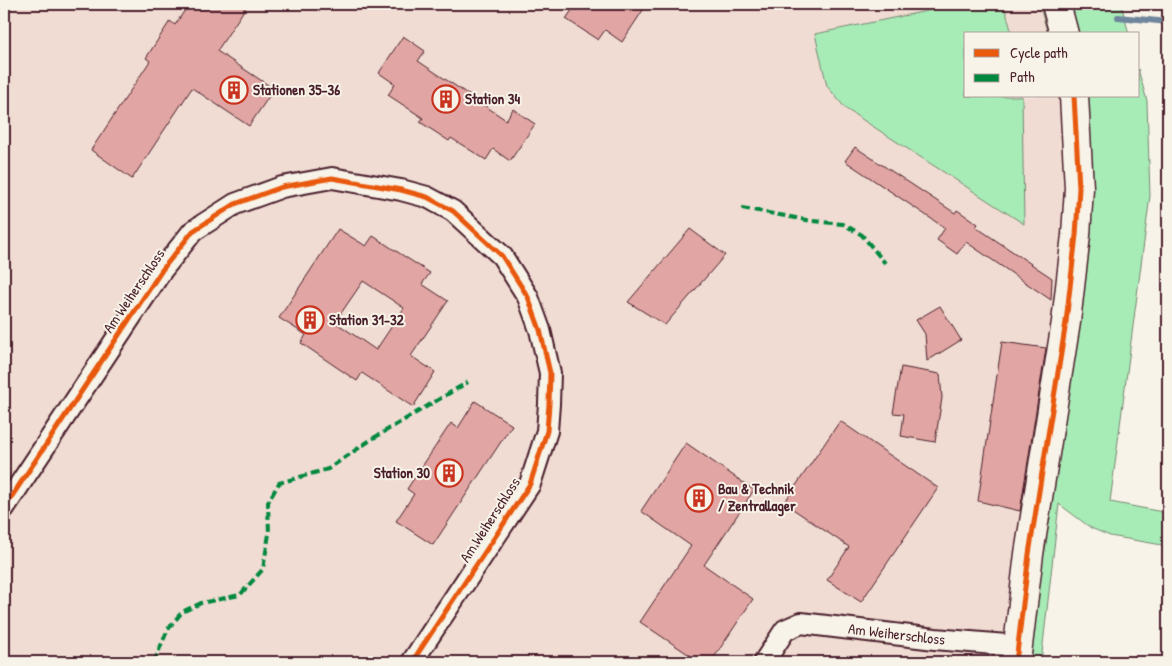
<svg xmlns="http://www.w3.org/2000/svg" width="1172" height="666" viewBox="0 0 1172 666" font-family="'Patrick Hand',sans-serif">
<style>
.built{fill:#f0dcd3}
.green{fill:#a7ecb7;stroke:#788671}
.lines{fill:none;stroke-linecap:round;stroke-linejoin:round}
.stream{stroke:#6f869c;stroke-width:6}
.building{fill:#e1a6a3;stroke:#4a1f2b;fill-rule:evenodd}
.street-casing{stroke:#4a1f2b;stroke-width:24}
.secondary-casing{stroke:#4a1f2b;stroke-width:31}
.street{stroke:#f7f3e8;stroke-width:20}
.secondary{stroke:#f7f3e8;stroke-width:28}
.quiet{stroke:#00873e;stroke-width:4;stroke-dasharray:8 4;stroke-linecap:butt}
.cycleway-casing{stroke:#f7f3e8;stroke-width:8}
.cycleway{stroke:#e8590c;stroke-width:5}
.labels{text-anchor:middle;stroke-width:4;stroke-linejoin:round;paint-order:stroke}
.poi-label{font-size:15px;font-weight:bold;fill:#4a1f2b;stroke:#f7f3e8;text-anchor:start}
.street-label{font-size:15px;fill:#4a1f2b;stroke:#f7f3e8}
</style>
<rect width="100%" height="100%" fill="#f7f3e8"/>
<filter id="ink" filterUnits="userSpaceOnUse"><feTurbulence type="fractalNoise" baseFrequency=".02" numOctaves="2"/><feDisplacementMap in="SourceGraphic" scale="10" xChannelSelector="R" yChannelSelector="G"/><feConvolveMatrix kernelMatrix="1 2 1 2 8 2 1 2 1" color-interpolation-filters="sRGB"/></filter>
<g filter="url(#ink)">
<path class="built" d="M 6,4 L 1039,4 L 1048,34 L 966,34 L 966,96 L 1061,96 L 1066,210 L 1043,409 L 1008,662 L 4,662 L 4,6 Z"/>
<g class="green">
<path d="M 961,4 L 1004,4 L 1012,34 L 966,34 L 966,96 L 1022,96 L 1024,224 L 846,109 L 827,86 L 815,34 Z"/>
<path d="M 1039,4 L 1121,4 L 1129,34 L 1048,34 Z"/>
<path d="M 1138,69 L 1147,101 L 1150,196 L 1110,502 L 1168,513 L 1168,546 L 1110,536 L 1091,528 L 1059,504 L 1041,662 L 1008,662 L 1043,409 L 1066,210 L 1061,96 L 1138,96 Z"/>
</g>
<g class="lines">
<path class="stream" d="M 1118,17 L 1168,22"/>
</g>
<g class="building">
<path d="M 189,4 L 248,4 L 217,51 L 274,89 L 249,126 L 192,88 L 132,179 L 91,150 L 150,61 L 146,58 L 170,21 L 175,25 Z"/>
<path d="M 576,4 L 647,4 L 622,42 L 605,30 L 598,40 L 566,19 Z"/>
<path d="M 403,36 L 425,51 L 418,61 L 463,91 L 506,120 L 513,109 L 535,124 L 510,161 L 493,149 L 486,160 L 451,138 L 449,141 L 420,122 L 423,118 L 388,95 L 395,84 L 379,73 Z"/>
<path d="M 855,147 L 955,213 L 957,210 L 978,224 L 976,227 L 1052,278 L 1051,300 L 966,242 L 957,254 L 937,240 L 945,228 L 845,161 Z"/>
<path d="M 338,229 L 366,246 L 373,236 L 430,273 L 422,284 L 448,301 L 411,356 L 435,372 L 413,407 L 362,373 L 357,381 L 301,343 L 306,335 L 279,318 ZM 363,281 L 404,308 L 376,350 L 335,322 Z"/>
<path d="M 690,229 L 725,255 L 665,325 L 628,302 Z"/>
<path d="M 940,306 L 961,340 L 927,361 L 925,334 L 916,320 Z"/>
<path d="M 1002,342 L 1046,348 L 1020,511 L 978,501 Z"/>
<path d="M 901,367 L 940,374 L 942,398 L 935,442 L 901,436 L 904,414 L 893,413 Z"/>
<path d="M 475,401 L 512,425 L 433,545 L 396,521 L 414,494 L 407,489 L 451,423 L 458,428 Z"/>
<path d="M 840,421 L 938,488 L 861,602 L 827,580 L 849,547 L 784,503 Z"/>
<path d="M 686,443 L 754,490 L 704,565 L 753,599 L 711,662 L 700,662 L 640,622 L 691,546 L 641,511 Z"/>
</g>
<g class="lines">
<g class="street-casing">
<g id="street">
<path d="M 4,508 L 162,270 L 193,231 L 235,204 L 282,187 L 332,178 L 401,190 L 427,197 L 453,211 L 502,256 L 528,297 L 540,330 L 550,373 L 549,404 L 547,431 L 530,484 L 412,662"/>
<path id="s1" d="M 764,662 L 785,630 L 801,623 L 935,639 L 1018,646"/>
</g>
</g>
<g class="secondary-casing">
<g id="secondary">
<path d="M 1056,4 L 1064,34"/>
<path d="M 1016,662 L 1029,554 L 1066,322 L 1076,235 L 1079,188 L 1074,96"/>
</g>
</g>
<use href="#street" class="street"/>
<use href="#secondary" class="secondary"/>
<g class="quiet">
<path d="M 742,208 L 812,221 L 843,224 L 862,235 L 885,263"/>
<path d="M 154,662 L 168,629 L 182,612 L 201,603 L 240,595 L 263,569 L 269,534 L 268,502 L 279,483 L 328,469 L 372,439 L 468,382"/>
</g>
<g class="cycleway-casing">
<g id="cycleway">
<path d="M 4,508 L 162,270 L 193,231 L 235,204 L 282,187 L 332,178 L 401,190 L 427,197 L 453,211 L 502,256 L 528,297 L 540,330 L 550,373 L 549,404 L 547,431 L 530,484 L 412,662"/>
<path d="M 1016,662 L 1029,554 L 1066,322 L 1076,235 L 1079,188 L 1074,96"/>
</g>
</g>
<use href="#cycleway" class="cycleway"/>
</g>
</g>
<defs>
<g id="building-ring" transform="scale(1.4375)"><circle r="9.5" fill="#f7f3e8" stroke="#c8321e" stroke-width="1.5"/><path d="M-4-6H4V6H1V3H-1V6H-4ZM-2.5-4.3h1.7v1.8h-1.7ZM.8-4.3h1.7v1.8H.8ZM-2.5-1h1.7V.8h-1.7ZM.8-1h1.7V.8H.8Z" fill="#c8321e"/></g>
</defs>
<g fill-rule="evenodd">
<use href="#building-ring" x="234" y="90"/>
<use href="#building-ring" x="446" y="99"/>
<use href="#building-ring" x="310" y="320"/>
<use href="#building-ring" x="449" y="473"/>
<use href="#building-ring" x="699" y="498"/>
</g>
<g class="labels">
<g class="poi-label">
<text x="253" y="95">Stationen 35-36</text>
<text x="465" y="104">Station 34</text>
<text x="329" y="325">Station 31-32</text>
<text x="430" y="478" text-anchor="end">Station 30</text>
<text x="718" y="494">Bau &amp; Technik<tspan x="718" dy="17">/ Zentrallager</tspan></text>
</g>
<g class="street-label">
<text transform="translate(134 291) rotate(-56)" y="5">Am Weiherschloss</text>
<text transform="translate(490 520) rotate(-57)" y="5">Am Weiherschloss</text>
<text dy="5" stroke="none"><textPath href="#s1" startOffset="152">Am Weiherschloss</textPath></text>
</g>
</g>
<rect width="1172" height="666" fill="none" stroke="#f7f3e8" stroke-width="20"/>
<rect x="10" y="10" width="1152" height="646" fill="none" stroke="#4a1f2b" stroke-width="2" filter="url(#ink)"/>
<rect x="964" y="32" width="175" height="65" fill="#f7f3e8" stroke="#b29e9c"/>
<rect x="974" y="49" width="25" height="8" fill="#e8590c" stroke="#b29e9c"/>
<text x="1010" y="58" font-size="15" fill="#4a1f2b">Cycle path</text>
<rect x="974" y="74" width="25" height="8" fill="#00873e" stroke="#b29e9c"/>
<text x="1010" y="82" font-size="15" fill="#4a1f2b">Path</text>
</svg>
